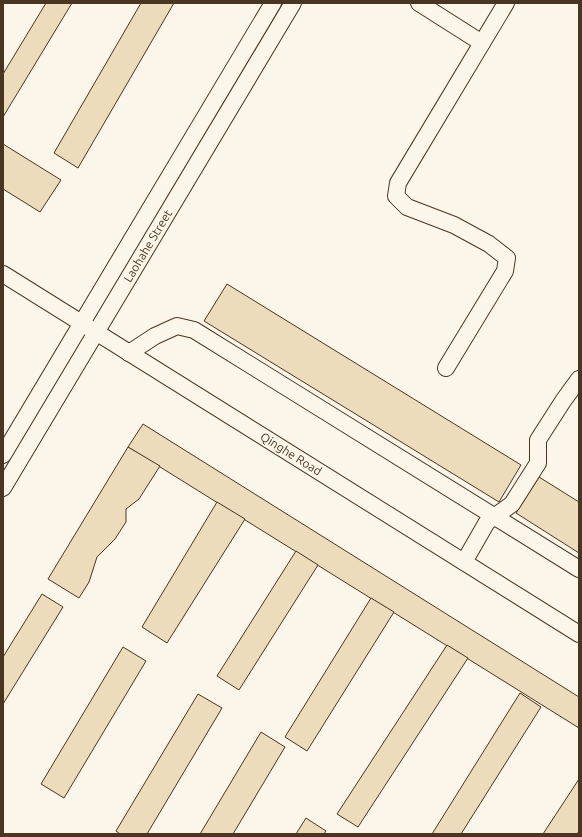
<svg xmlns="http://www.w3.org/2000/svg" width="582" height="837" viewBox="0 0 582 837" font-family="Ubuntu,sans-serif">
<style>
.building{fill:#ecdcbc;stroke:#4a3520}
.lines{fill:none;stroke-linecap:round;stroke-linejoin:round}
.minor-casing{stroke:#4a3520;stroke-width:18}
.minor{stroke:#fbf6e9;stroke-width:16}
.labels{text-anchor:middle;stroke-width:3;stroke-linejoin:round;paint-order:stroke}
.street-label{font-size:12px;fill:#4a3520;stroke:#fbf6e9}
</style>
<rect width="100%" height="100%" fill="#fbf6e9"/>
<g class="building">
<path d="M 46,3 L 72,3 L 3,117 L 3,74 Z"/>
<path d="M 141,3 L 174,3 L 78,168 L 54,153 Z"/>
<path d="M 3,144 L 61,180 L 40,212 L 3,189 Z"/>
<path d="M 227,284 L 521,465 L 499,502 L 204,321 Z"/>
<path d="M 143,424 L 579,697 L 579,728 L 128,447 Z"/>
<path d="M 128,447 L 160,466 L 139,499 L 126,509 L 126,522 L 115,539 L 97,557 L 89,582 L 79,598 L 48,579 Z"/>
<path d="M 539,477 L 579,502 L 579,553 L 516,513 Z"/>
<path d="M 217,502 L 245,519 L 167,643 L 142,627 Z"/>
<path d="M 296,551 L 318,565 L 239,690 L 217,676 Z"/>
<path d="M 42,594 L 63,607 L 3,704 L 3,657 Z"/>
<path d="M 371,598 L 394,612 L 307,751 L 285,737 Z"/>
<path d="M 447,645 L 468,658 L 358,827 L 337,814 Z"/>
<path d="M 123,647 L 146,661 L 64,798 L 41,784 Z"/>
<path d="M 520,693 L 541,707 L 461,834 L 432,834 Z"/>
<path d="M 198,694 L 222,708 L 147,834 L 120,834 L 116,831 Z"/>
<path d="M 261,732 L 285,747 L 233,834 L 200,834 Z"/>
<path d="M 579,779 L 579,831 L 577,834 L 543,834 Z"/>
<path d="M 306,818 L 326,831 L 324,834 L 296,834 Z"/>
</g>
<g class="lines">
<g class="minor-casing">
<g id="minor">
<path d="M 419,3 L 482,43"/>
<path d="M 3,274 L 579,634"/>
<path d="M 129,353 L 155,336 L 177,326 L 194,330 L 579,569"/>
<path d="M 446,368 L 505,271 L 507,258 L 489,244 L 454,225 L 407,207 L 396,196 L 398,183 L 506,3"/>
<path d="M 3,455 L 273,3"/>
<path d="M 3,488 L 293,3"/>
<path d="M 464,562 L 487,522 L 512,504 L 538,463 L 538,440 L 563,401 L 579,379"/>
</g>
</g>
<use href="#minor" class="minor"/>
</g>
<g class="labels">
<g class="street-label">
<text transform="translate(148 246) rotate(-59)" y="4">Laohahe Street</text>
<text transform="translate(291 454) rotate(32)" y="4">Qinghe Road</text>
</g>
</g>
<rect width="582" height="837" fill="none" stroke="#4a3520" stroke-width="8"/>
</svg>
